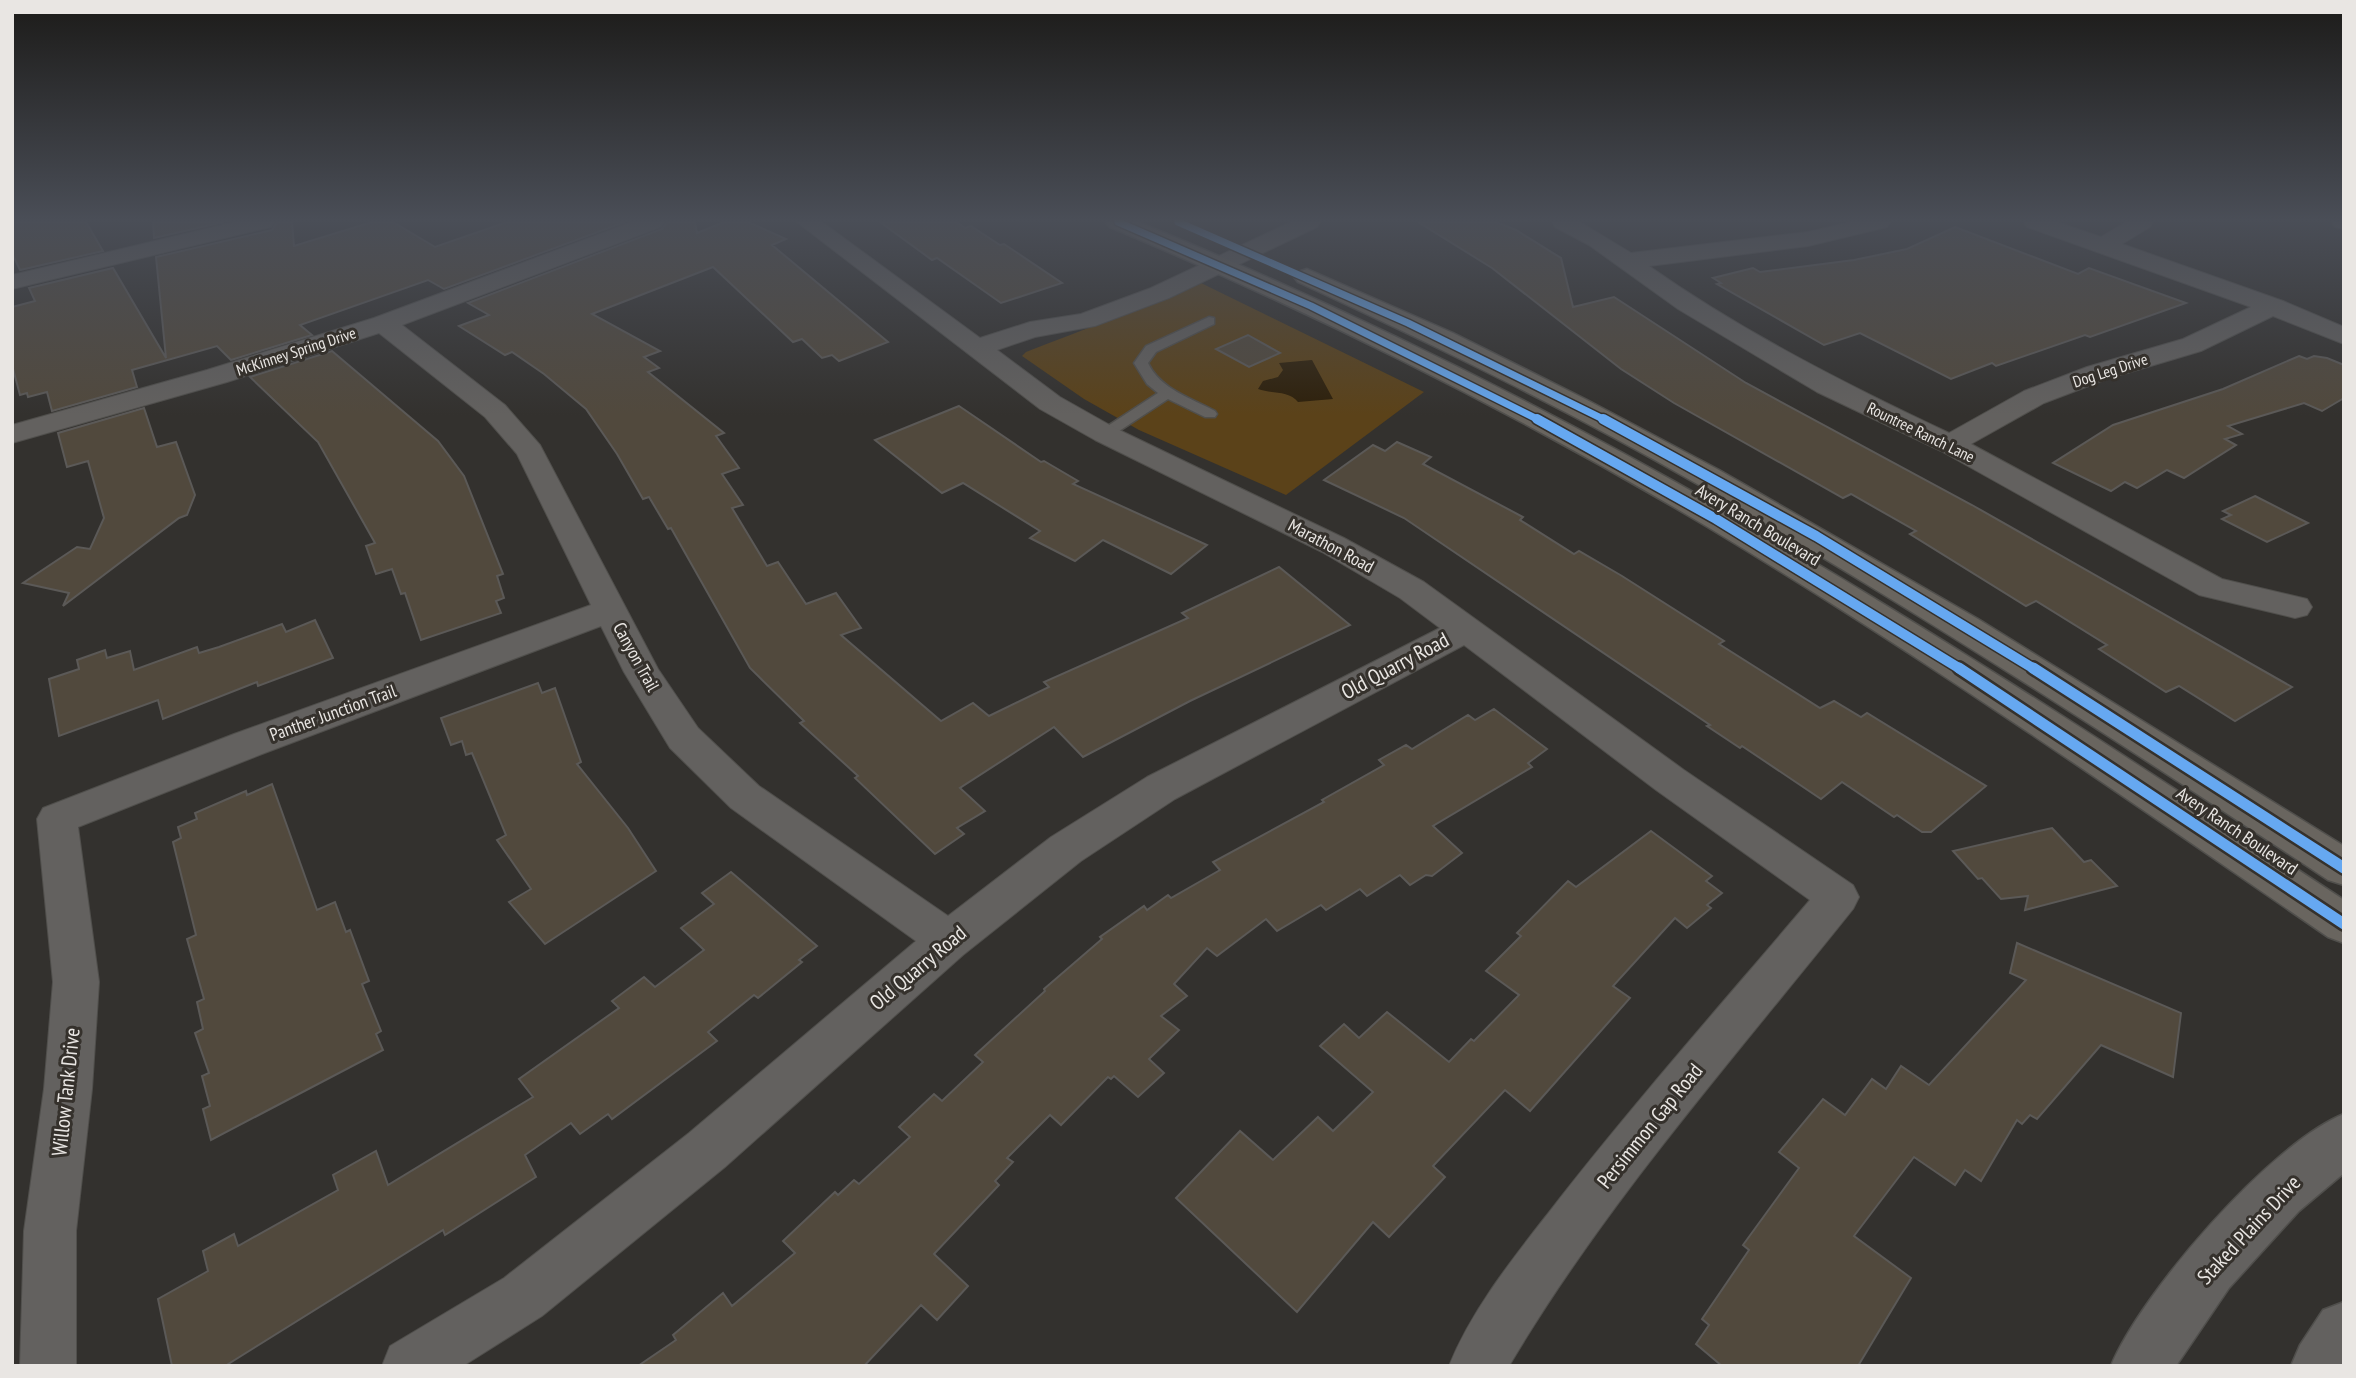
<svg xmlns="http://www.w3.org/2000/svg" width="2356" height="1378" viewBox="0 0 2356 1378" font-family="'PT Sans Narrow',sans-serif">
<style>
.green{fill:#5b4219}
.water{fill:#2e200a}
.building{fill:#51493d;stroke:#5b5957;stroke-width:2}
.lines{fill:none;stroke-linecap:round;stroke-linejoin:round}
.service-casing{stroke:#504f4c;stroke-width:3}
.minor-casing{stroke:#504f4c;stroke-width:2}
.tertiary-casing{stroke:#504f4c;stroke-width:3}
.secondary-casing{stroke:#504f4c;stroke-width:3}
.service{fill:#63615f;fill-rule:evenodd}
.minor{fill:#63615f;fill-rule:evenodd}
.tertiary{fill:#63615f;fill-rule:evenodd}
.secondary{fill:#69655f;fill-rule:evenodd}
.cycleway-far2-casing{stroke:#35312c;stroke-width:10}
.cycleway-far1-casing{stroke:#35312c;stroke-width:13}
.cycleway-casing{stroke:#35312c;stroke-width:16}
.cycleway-far2{stroke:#66a8f1;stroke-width:7}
.cycleway-far1{stroke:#66a8f1;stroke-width:10}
.cycleway{stroke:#66a8f1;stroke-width:11}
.labels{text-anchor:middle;stroke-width:6;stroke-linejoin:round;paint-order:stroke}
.far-street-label{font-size:16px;fill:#e9e6e3;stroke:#35312c}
.street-label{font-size:18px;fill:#e9e6e3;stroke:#35312c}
.near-street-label{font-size:21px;fill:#e9e6e3;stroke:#35312c}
</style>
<rect width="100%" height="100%" fill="#33312e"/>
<path class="green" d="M 1199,282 L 1424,392 L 1286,495 L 1139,430 L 1084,399 L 1022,356 L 1026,352 C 1084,329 1143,309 1199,282 Z"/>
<path class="water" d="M 1312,360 L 1333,399 L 1298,402 C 1289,390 1271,394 1258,389 L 1263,381 L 1278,377 L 1283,370 L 1279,363 Z"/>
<g class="building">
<path d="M 12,222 L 86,222 L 103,251 L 20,270 L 12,253 Z"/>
<path d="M 153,222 L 224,222 L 154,238 Z"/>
<path d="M 277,222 L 292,222 L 294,246 L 372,222 L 393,222 L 435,247 L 507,222 L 625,222 L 444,289 L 428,280 L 300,325 L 312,335 L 231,360 L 217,346 L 132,370 L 137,387 L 52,411 L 47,392 L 28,397 L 27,393 L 20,395 L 12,365 L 12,307 L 35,301 L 29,288 L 113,268 L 166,358 L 156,257 L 272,230 Z"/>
<path d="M 667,222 L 695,222 L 697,233 L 724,222 L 748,222 L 786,239 L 772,245 L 888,342 L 839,361 L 832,355 L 822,358 L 802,339 L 793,342 L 713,267 L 592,314 L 660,351 L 644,357 L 659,368 L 648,372 L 724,433 L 716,436 L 739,468 L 722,474 L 743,505 L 732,508 L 767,566 L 778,562 L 806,604 L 836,593 L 861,628 L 841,635 L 941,721 L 973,703 L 989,716 L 1049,687 L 1044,682 L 1188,618 L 1182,613 L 1279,567 L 1350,625 L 1190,701 L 1083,757 L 1054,727 L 960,788 L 985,811 L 957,828 L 964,834 L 935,854 L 855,778 L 858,776 L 800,723 L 804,721 L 750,668 L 671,528 L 668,529 L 649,497 L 643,499 L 617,454 L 586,409 L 544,374 L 512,352 L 505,355 L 459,326 L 489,315 L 468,303 L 662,229 Z"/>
<path d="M 880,222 L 957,222 L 965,228 L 971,226 L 1000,245 L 1004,244 L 1062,283 L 1001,303 L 937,258 L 932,260 Z"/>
<path d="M 1418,222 L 1496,222 L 1516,230 L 1561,258 L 1573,307 L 1614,297 L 1746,383 L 1972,505 L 2292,687 L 2235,721 L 2179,686 L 2166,692 L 2099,649 L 2107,645 L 2036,601 L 2026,606 L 1910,534 L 1916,531 L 1851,494 L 1843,498 L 1674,403 L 1621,369 L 1492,268 Z"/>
<path d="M 1955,227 L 2078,274 L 2089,268 L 2186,303 L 2090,337 L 2085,335 L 1996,366 L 1992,363 L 1951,379 L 1860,333 L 1824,345 L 1717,284 L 1721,283 L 1713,278 L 1753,268 L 1760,272 L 1854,260 L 1907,249 Z"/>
<path d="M 1248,335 L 1280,353 L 1249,367 L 1216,349 Z"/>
<path d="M 332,351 L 438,441 L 464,476 L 503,574 L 497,576 L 504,598 L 496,601 L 501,613 L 421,640 L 405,593 L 401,594 L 392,569 L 376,574 L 366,546 L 375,543 L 318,442 L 250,377 Z"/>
<path d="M 2299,356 L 2307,359 L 2314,356 L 2327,358 L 2344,365 L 2344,398 L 2322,411 L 2304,403 L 2228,426 L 2242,434 L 2225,439 L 2236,445 L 2184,478 L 2167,470 L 2137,488 L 2125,482 L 2111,491 L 2053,463 L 2113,425 L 2223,389 Z"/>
<path d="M 959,406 L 1041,462 L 1044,461 L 1078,481 L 1073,484 L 1207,545 L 1171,574 L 1103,540 L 1075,561 L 1030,538 L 1040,531 L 963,483 L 942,493 L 875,440 Z"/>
<path d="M 144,408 L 157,447 L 176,442 L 195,495 L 187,515 L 179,518 L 63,606 L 69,593 L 23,583 L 77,547 L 90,549 L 104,518 L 88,461 L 67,467 L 58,433 Z"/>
<path d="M 1397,442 L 1431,457 L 1423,464 L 1523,517 L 1520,520 L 1574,554 L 1579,551 L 1622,576 L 1724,641 L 1719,644 L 1820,708 L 1834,701 L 1861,717 L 1867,713 L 1986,786 L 1931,832 L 1922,832 L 1897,815 L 1894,817 L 1842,782 L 1821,799 L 1742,746 L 1740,748 L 1707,726 L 1710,725 L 1404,518 L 1324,480 L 1373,445 L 1385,451 Z"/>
<path d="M 2255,496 L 2308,523 L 2267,542 L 2222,519 L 2231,515 L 2223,511 Z"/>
<path d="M 315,620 L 333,658 L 258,686 L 257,682 L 163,719 L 158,700 L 59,736 L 49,679 L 79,669 L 77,660 L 105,650 L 107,658 L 130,651 L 134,670 L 197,647 L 199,653 L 219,647 L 282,624 L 286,632 Z"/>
<path d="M 538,683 L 542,693 L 555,688 L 581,762 L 577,764 L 628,828 L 656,871 L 545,944 L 509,902 L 531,889 L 497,840 L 506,835 L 472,753 L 466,755 L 462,741 L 451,745 L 441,718 Z"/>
<path d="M 1494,709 L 1547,749 L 1528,763 L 1532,767 L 1433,826 L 1462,853 L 1432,876 L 1426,875 L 1410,885 L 1400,875 L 1367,896 L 1360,889 L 1326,910 L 1321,905 L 1277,931 L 1266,919 L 1217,956 L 1207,948 L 1174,984 L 1187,996 L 1161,1016 L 1179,1030 L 1149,1059 L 1164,1073 L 1138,1097 L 1114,1076 L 1111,1079 L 1108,1077 L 1061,1125 L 1050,1115 L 1007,1158 L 1013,1162 L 995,1181 L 999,1185 L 934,1254 L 968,1286 L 937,1320 L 921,1305 L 864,1366 L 638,1366 L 676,1340 L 673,1335 L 723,1293 L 732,1306 L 795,1253 L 783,1241 L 835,1192 L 838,1195 L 854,1180 L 859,1184 L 910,1137 L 899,1127 L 934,1094 L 942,1101 L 983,1062 L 975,1055 L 1045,991 L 1044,989 L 1102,939 L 1100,937 L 1144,906 L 1147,910 L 1168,895 L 1171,898 L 1220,870 L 1213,862 L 1324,802 L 1322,800 L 1384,765 L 1379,760 L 1406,745 L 1412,749 L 1468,715 L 1475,720 Z"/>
<path d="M 272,784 L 317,910 L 335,902 L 346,932 L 350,930 L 369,981 L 362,984 L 381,1031 L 376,1034 L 383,1050 L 211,1140 L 203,1109 L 210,1106 L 202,1076 L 209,1073 L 195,1033 L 203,1029 L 197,1002 L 204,999 L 187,939 L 196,935 L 173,842 L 181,838 L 178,827 L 197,819 L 195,813 L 246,791 L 247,795 Z"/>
<path d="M 2052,828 L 2084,862 L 2091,860 L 2117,886 L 2025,910 L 2028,896 L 2001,899 L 1982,878 L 1978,879 L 1953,851 Z"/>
<path d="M 1651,831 L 1712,876 L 1706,881 L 1722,893 L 1707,905 L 1711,908 L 1687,928 L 1675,918 L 1613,986 L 1630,998 L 1530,1111 L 1505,1090 L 1433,1166 L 1445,1177 L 1389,1237 L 1373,1222 L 1297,1312 L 1176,1198 L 1240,1131 L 1273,1160 L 1318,1117 L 1333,1131 L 1373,1092 L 1320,1046 L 1344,1024 L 1359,1038 L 1387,1012 L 1449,1062 L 1471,1039 L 1474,1041 L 1519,995 L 1486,971 L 1521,936 L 1517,933 L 1568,881 L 1576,887 Z"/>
<path d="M 731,872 L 817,946 L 799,960 L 802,962 L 758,998 L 754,995 L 708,1032 L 717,1041 L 612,1119 L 608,1114 L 580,1134 L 571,1123 L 525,1155 L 536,1177 L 445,1235 L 443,1230 L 225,1366 L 172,1366 L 158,1299 L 208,1271 L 203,1251 L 234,1234 L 238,1246 L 338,1190 L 333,1175 L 376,1151 L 388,1185 L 533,1097 L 519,1079 L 619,1008 L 612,1001 L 644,977 L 655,987 L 704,950 L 681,928 L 714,904 L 702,893 Z"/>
<path d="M 2017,943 L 2181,1013 L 2173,1077 L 2101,1045 L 2037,1119 L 2030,1115 L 2022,1124 L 2017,1120 L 1981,1181 L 1965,1170 L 1955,1185 L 1914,1157 L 1854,1236 L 1911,1278 L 1858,1366 L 1722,1366 L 1696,1344 L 1709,1325 L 1702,1319 L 1749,1250 L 1743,1245 L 1799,1168 L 1779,1152 L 1823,1099 L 1845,1115 L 1872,1079 L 1886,1089 L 1901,1066 L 1929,1085 L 2026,980 L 2010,973 Z"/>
</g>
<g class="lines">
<g class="service-casing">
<path id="service" d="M 1209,317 L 1214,318 L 1214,324 L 1156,352 L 1148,363 C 1160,389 1191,398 1215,411 L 1217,414 L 1215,417 L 1205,417 L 1168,399 L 1110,437 L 1100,437 L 1097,434 L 1100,431 L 1158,393 L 1147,384 L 1134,363 L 1146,346 Z"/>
</g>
<g class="minor-casing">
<g id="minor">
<path d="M 235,222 L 274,222 L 271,227 L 12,289 L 12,275 Z"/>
<path d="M 632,222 L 664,222 L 661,227 L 402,325 L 505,405 L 540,445 L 658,669 L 698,728 L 759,786 L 948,916 L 1051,837 L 1147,777 L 1440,628 L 1400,598 L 1322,552 L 1095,440 L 1040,409 L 797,222 L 822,222 L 980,338 L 1030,322 L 1081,314 L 1151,288 L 1291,222 L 1320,222 L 1317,227 L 1169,298 L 1095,326 L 1035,337 L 997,350 L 1060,397 L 1115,428 L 1344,538 L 1424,582 L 1684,770 L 1853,885 L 1859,897 L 1853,909 C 1735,1057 1606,1202 1509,1366 L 1449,1366 C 1474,1304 1520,1250 1560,1198 C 1640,1096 1726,999 1810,900 L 1656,790 L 1464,645 L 1175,799 L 1081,861 L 963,955 L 725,1167 L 542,1316 L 463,1366 L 382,1366 L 390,1346 L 504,1278 L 689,1133 L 916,941 L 731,808 L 670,748 L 624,672 L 601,626 L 262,754 L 78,827 L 99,982 L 92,1089 L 76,1231 L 76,1366 L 20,1366 L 24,1231 L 44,1089 L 53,982 L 37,819 L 43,808 L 234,734 L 591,605 L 517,454 L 485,417 L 379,333 L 227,382 L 12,443 L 12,425 L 207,370 L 374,318 Z"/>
<path d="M 1552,222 L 1580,222 L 1631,253 L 1808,232 L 1851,222 L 1890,222 L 1887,227 L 1808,246 L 1649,266 C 1743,332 1845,384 1949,433 L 2024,391 L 2087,367 L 2183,339 L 2251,307 L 2027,227 L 2024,222 L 2057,222 L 2101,237 L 2126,222 L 2153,222 L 2150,227 L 2122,244 L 2283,301 L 2344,327 L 2344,344 L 2273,316 L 2201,351 L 2107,379 L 2044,403 L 1971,444 L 2222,579 L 2307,599 L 2312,607 L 2307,615 L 2295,618 L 2199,595 L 1941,451 L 1817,392 L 1678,309 L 1589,245 L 1555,227 Z"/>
<path d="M 2332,222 L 2344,222 L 2344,229 L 2335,227 Z"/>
</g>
</g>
<g class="tertiary-casing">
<g id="tertiary">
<path d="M 2344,1114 L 2344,1173 L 2299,1211 L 2229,1288 L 2176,1366 L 2111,1366 C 2141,1293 2271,1143 2344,1114 Z"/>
<path d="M 2344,1302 L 2344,1366 L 2291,1366 L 2300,1345 L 2323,1310 Z"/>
</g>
</g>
<g class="secondary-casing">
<g id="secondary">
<path d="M 1106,222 L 1138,222 C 1341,305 1536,402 1725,510 C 1937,631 2140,766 2344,900 L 2344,943 L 2328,937 C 2123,796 1919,654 1706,526 C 1514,412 1315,313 1110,227 Z"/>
<path d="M 1307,269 L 1453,333 L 1587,400 L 1719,470 L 1978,619 L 2344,846 L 2344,885 L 2328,880 C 2122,744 1914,608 1699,485 C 1569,410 1434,345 1298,282 L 1294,277 L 1298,272 Z"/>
</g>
</g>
<use href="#service" class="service"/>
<use href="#minor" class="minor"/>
<use href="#tertiary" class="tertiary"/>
<use href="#secondary" class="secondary"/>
<g class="cycleway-far2-casing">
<g id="cycleway-far2">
<path d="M 1118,222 L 1311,306 L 1541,421"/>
<path d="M 1178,222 L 1408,323 L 1607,421"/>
</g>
</g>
<g class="cycleway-far1-casing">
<g id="cycleway-far1">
<path d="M 1537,419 L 1716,519 L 1962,670"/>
<path d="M 1603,419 L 1816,536 L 2036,670"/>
</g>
</g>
<g class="cycleway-casing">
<g id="cycleway">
<path d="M 1959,668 L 2344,924"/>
<path d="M 2033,668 L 2344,868"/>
</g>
</g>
<use href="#cycleway-far2" class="cycleway-far2"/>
<use href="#cycleway-far1" class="cycleway-far1"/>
<use href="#cycleway" class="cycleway"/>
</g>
<linearGradient id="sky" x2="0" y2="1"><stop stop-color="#1c1b19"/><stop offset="0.53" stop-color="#4a4e57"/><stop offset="1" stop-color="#4a4e57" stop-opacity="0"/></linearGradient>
<rect width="2356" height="415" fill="url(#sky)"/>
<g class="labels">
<g class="far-street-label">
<text transform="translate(296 351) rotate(-18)" y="6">McKinney Spring Drive</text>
<text transform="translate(2110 370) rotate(-18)" y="6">Dog Leg Drive</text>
<text transform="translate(1921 432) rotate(26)" y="6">Rountree Ranch Lane</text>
</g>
<g class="street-label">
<text transform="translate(1758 525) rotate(31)" y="6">Avery Ranch Boulevard</text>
<text transform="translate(1331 546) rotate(28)" y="6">Marathon Road</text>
<text transform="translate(636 657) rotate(61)" y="6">Canyon Trail</text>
<text transform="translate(333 713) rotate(-20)" y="6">Panther Junction Trail</text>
<text transform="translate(2237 831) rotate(34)" y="6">Avery Ranch Boulevard</text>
</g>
<g class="near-street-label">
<text transform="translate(1395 666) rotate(-28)" y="7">Old Quarry Road</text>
<text transform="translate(918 968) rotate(-40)" y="7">Old Quarry Road</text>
<text transform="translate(66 1092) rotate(-84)" y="7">Willow Tank Drive</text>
<text transform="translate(1650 1126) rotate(-51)" y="7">Persimmon Gap Road</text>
<text transform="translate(2249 1230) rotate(-47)" y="7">Staked Plains Drive</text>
</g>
</g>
<rect width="2356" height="1378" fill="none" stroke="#e9e6e3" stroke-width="28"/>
</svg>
